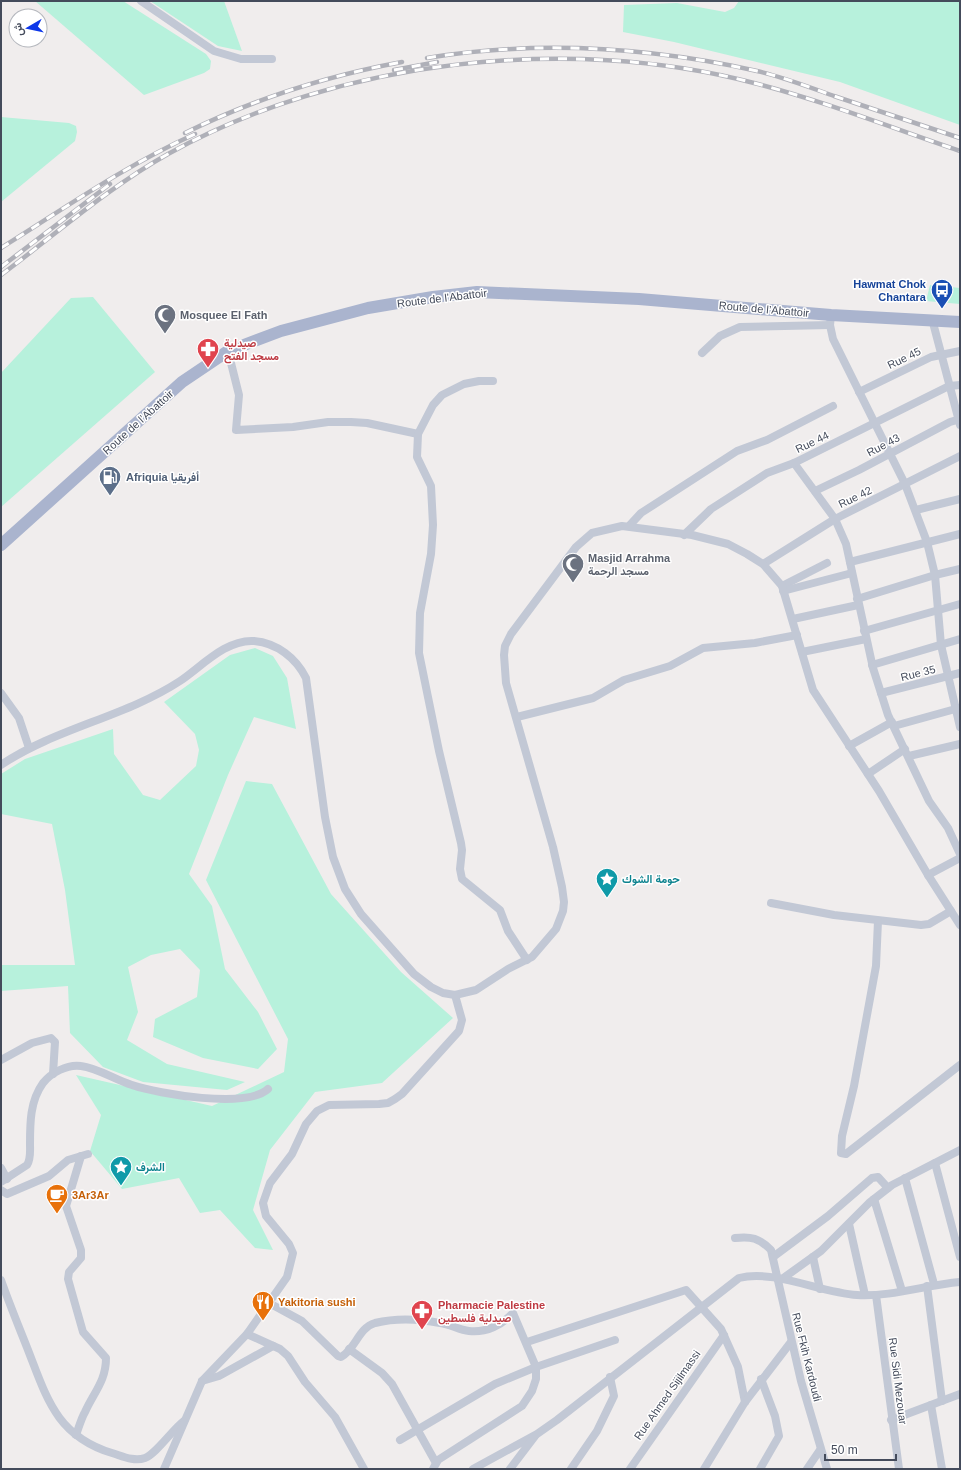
<svg xmlns="http://www.w3.org/2000/svg" width="961" height="1470" viewBox="0 0 961 1470" font-family="Arial,Vazirmatn,sans-serif">
<style>
.green{fill:#b7f1dc}
.lines{fill:none;stroke-linecap:round;stroke-linejoin:round}
.street{stroke:#c2c8d5;stroke-width:8}
.primary{stroke:#aab4ce;stroke-width:12}
.rail-casing{stroke:#afb0b8;stroke-width:4.5}
.rail{stroke:#fff;stroke-width:3;stroke-dasharray:9;stroke-linecap:butt}
.labels{text-anchor:middle;stroke-width:3;stroke-linejoin:round;paint-order:stroke}
.transit-label{font-size:11px;font-weight:bold;fill:#164399;stroke:#fff;text-anchor:end}
.street-label{font-size:11px;fill:#444b5b;stroke:#fff}
.worship-label{font-size:11px;font-weight:bold;fill:#5b616d;stroke:#fff;text-anchor:start}
.health-label{font-size:11px;font-weight:bold;fill:#be3a42;stroke:#fff;text-anchor:start}
.service-label{font-size:11px;font-weight:bold;fill:#4e5e75;stroke:#fff;text-anchor:start}
.culture-label{font-size:11px;font-weight:bold;fill:#0d838f;stroke:#fff;text-anchor:start}
.food-label{font-size:11px;font-weight:bold;fill:#c56008;stroke:#fff;text-anchor:start}
</style>
<rect width="100%" height="100%" fill="#f0eded"/>
<g class="green">
<path d="M 35,1 L 123,1 L 206,54 L 211,61 L 210,69 L 204,73 L 144,95 Z"/>
<path d="M 150,1 L 224,1 L 242,51 L 218,46 Z"/>
<path d="M 739,1 L 960,1 L 960,125 L 840,82 L 674,42 L 623,32 L 624,5 L 677,3 L 725,12 L 734,8 Z"/>
<path d="M 1,117 L 69,123 L 76,126 L 77,132 L 75,141 L 1,202 Z"/>
<path d="M 930,285 L 960,288 L 960,304 L 926,301 Z"/>
<path d="M 93,297 L 155,372 L 1,507 L 1,373 L 71,298 Z"/>
<path d="M 255,648 L 273,656 L 287,678 L 296,729 L 254,717 L 228,775 L 189,874 L 212,906 L 225,969 L 258,1012 L 277,1049 L 258,1069 L 203,1058 L 153,1037 L 155,1019 L 197,997 L 200,970 L 180,949 L 151,955 L 128,967 L 138,1012 L 127,1040 L 167,1064 L 245,1082 L 227,1090 L 143,1082 L 103,1067 L 70,1033 L 68,986 L 1,991 L 1,965 L 75,965 L 65,890 L 52,824 L 1,814 L 1,774 L 25,759 L 113,729 L 114,754 L 143,795 L 160,800 L 196,766 L 199,750 L 195,734 L 164,702 L 230,655 Z"/>
<path d="M 246,781 L 272,784 L 331,894 L 401,972 L 453,1018 L 382,1083 L 315,1092 L 270,1150 L 253,1210 L 273,1250 L 255,1248 L 220,1210 L 200,1213 L 179,1178 L 122,1189 L 90,1151 L 101,1115 L 76,1075 L 212,1106 L 284,1072 L 288,1039 L 206,880 Z"/>
</g>
<g class="lines">
<g class="street">
<path d="M 141,1 L 214,51 L 241,59 L 272,59"/>
<path d="M 831,315 L 830,325 L 833,339 L 905,484 L 927,542 L 935,575 L 941,645 L 960,727"/>
<path d="M 932,319 L 960,425"/>
<path d="M 228,351 L 239,395 L 236,430 L 293,427 L 328,422 L 351,422 L 367,423 L 418,434"/>
<path d="M 702,353 L 720,336 L 740,327 L 830,325"/>
<path d="M 493,381 L 479,381 L 464,384 L 442,395 L 433,405 L 418,434 L 417,457 L 431,486 L 433,525 L 431,554 L 420,613 L 419,653 L 439,751 L 461,843 L 462,850 L 460,869 L 462,879 L 500,910 L 508,931 L 527,960"/>
<path d="M 859,392 L 931,357 L 960,351"/>
<path d="M 794,463 L 835,519 L 846,544 L 873,668 L 888,715 L 929,801 L 948,828 L 960,854"/>
<path d="M 815,491 L 859,470 L 950,422 L 960,419"/>
<path d="M 916,510 L 960,499"/>
<path d="M 629,526 L 641,513 L 737,451 L 767,440 L 833,406"/>
<path d="M 684,535 L 711,509 L 767,473 L 794,463 L 949,386 L 960,385"/>
<path d="M 850,562 L 960,534"/>
<path d="M 763,564 L 835,519 L 960,456"/>
<path d="M 782,586 L 827,563"/>
<path d="M 783,591 L 852,573"/>
<path d="M 857,599 L 935,575 L 960,569"/>
<path d="M 793,619 L 858,605"/>
<path d="M 864,631 L 960,604"/>
<path d="M 802,652 L 866,639"/>
<path d="M 872,665 L 960,639"/>
<path d="M 1,693 L 19,718 L 29,748"/>
<path d="M 881,693 L 960,673"/>
<path d="M 517,717 L 593,698 L 624,680 L 670,666 L 703,648 L 755,643 L 797,635"/>
<path d="M 894,726 L 959,708"/>
<path d="M 849,746 L 892,722"/>
<path d="M 909,756 L 960,744"/>
<path d="M 1,765 C 56,728 125,717 180,681 C 201,667 226,639 254,641 C 277,643 296,658 306,678 L 325,817 L 333,857 L 345,889 L 361,914 L 414,974 L 431,987 L 443,993 L 455,995 L 476,990 L 508,969 L 532,957 L 556,929 L 563,911 L 564,902 L 562,887 L 553,847 L 506,683 L 504,655 L 505,646 L 511,634 L 576,547 L 592,533 L 622,526 L 692,535 L 728,544 L 747,554 L 763,564 L 782,586 L 813,690 L 879,791 L 928,875 L 960,925"/>
<path d="M 868,774 L 905,749"/>
<path d="M 928,875 L 960,858"/>
<path d="M 771,903 L 834,915 L 921,925 L 929,924 L 951,911"/>
<path d="M 878,921 L 876,966 L 854,1086 L 842,1136 L 841,1153 L 846,1154 L 960,1065"/>
<path d="M 1,1060 L 32,1043 L 51,1038 L 55,1042 L 53,1074"/>
<path d="M 935,1163 L 960,1257"/>
<path d="M 1,1168 L 7,1179"/>
<path d="M 905,1178 L 934,1284"/>
<path d="M 1,1182 L 27,1165 C 31,1159 30,1151 30,1144 C 30,1123 30,1101 43,1083 C 51,1073 67,1064 81,1066 C 98,1068 115,1080 132,1085 C 159,1094 246,1109 268,1089"/>
<path d="M 1,1190 L 7,1194 L 49,1176 L 68,1160 L 88,1154"/>
<path d="M 874,1199 L 902,1291"/>
<path d="M 849,1224 L 865,1295"/>
<path d="M 735,1238 C 751,1236 759,1238 771,1250 L 801,1381 L 827,1469"/>
<path d="M 773,1257 L 828,1216 L 872,1178 L 878,1177 L 888,1188"/>
<path d="M 813,1257 L 820,1289"/>
<path d="M 782,1279 L 821,1251 L 869,1203 L 892,1185 L 960,1150"/>
<path d="M 1,1280 C 9,1303 19,1327 28,1350 C 47,1399 57,1436 112,1453 C 122,1456 134,1462 145,1458 C 156,1454 173,1429 184,1421"/>
<path d="M 927,1286 L 942,1401"/>
<path d="M 876,1295 L 899,1469"/>
<path d="M 269,1303 L 302,1321 L 338,1356 L 341,1357 C 356,1349 358,1328 375,1323 C 395,1318 420,1319 440,1323 C 450,1324 459,1330 469,1331 C 486,1333 502,1325 513,1313 L 536,1367 L 536,1379 L 532,1391 L 522,1406 L 438,1460 L 433,1469"/>
<path d="M 247,1334 L 280,1349 L 288,1356 L 305,1382 L 335,1417 L 364,1469"/>
<path d="M 527,1342 L 686,1290 L 721,1329 L 738,1367 L 745,1402"/>
<path d="M 349,1349 L 382,1373 L 392,1384 L 436,1463"/>
<path d="M 202,1381 L 219,1376 L 273,1346"/>
<path d="M 931,1405 L 942,1469"/>
<path d="M 891,1420 L 960,1394"/>
<path d="M 76,1435 C 79,1427 81,1419 85,1412 C 94,1392 106,1381 106,1358 L 83,1332 L 68,1279 L 69,1272 L 81,1258 L 81,1250 L 66,1206 L 81,1156"/>
<path d="M 400,1440 L 495,1384 L 536,1367 L 615,1340"/>
<path d="M 164,1469 L 202,1381 L 247,1334 L 287,1277 L 293,1253 L 289,1244 L 266,1216 L 263,1203 L 270,1183 L 292,1154 L 306,1124 L 317,1111 L 329,1105 L 379,1104 L 388,1103 L 395,1099 L 402,1094 L 459,1031 L 462,1020 L 455,995"/>
<path d="M 473,1469 L 537,1434 L 557,1420 L 739,1278 C 774,1269 821,1293 857,1295 C 892,1297 925,1285 960,1282"/>
<path d="M 510,1469 L 535,1436"/>
<path d="M 571,1469 L 597,1431 L 614,1396 L 610,1377"/>
<path d="M 630,1469 L 724,1335"/>
<path d="M 704,1469 L 745,1402 L 791,1342"/>
<path d="M 760,1469 L 779,1436 L 775,1416 L 761,1379"/>
<path d="M 807,1469 L 820,1450"/>
</g>
<path class="primary" d="M 1,545 L 182,382 L 228,351 L 281,331 L 368,308 L 433,297 L 477,292 L 639,299 L 831,315 L 960,322"/>
<g class="rail-casing">
<g id="rail">
<path d="M 427,58 C 537,40 648,47 757,71 C 783,77 809,87 834,96 C 876,110 918,124 960,138"/>
<path d="M 394,70 L 437,62"/>
<path d="M 185,133 C 254,99 326,76 402,62"/>
<path d="M 1,248 C 65,208 126,165 195,134"/>
<path d="M 1,267 L 110,184"/>
<path d="M 1,275 C 56,234 109,187 168,154 C 337,60 568,34 754,83 C 824,101 892,128 960,151"/>
</g>
</g>
<use href="#rail" class="rail"/>
</g>
<defs>
<g id="bus-pin" transform="scale(1.15)"><path d="M0 17L-7.5 6A9.5 9.5 0 1 1 7.5 6Z" fill="#1a4fb4" stroke="#fff"/><path d="M-5-6H5V4H4V6H2V4H-2V6H-4V4H-5ZM-3.5-4V0h7V-4ZM-3.5 1.2v1.5H-2V1.2ZM2 1.2v1.5H3.5V1.2Z" fill="#fff"/></g>
<g id="mosque-pin" transform="scale(1.15)"><path d="M0 17L-7.5 6A9.5 9.5 0 1 1 7.5 6Z" fill="#6b7280" stroke="#fff"/><path d="M3.5-4.9A6 6 0 1 0 3.5 4.9A5 5 0 1 1 3.5-4.9Z" fill="#fff"/></g>
<g id="pharmacy-pin" transform="scale(1.15)"><path d="M0 17L-7.5 6A9.5 9.5 0 1 1 7.5 6Z" fill="#e0444e" stroke="#fff"/><path d="M-2-6h4v4h4v4h-4v4h-4v-4h-4v-4h4Z" fill="#fff"/></g>
<g id="fuel-pin" transform="scale(1.15)"><path d="M0 17L-7.5 6A9.5 9.5 0 1 1 7.5 6Z" fill="#5c6f8a" stroke="#fff"/><path d="M-5.5-6h7V0h2V4h1.3V-2.5L3-4.5l.8-.8L6-3V5H2.5V1h-1V6h-7ZM-4.2-4.7v3.2H.2V-4.7Z" fill="#fff"/></g>
<g id="sight-pin" transform="scale(1.15)"><path d="M0 17L-7.5 6A9.5 9.5 0 1 1 7.5 6Z" fill="#0f9aa8" stroke="#fff"/><path d="M0-6L1.8-2.2L6-1.7L2.9 1.2L3.7 5.4L0 3.3L-3.7 5.4L-2.9 1.2L-6-1.7L-1.8-2.2Z" fill="#fff"/></g>
<g id="cafe-pin" transform="scale(1.15)"><path d="M0 17L-7.5 6A9.5 9.5 0 1 1 7.5 6Z" fill="#e8710a" stroke="#fff"/><path d="M-5.5-4.5H6V0H3Q3 3.5 0 3.5H-2.5Q-5.5 3.5-5.5 0ZM3-3.2v2h1.7v-2ZM-6 4.5H4V6H-6Z" fill="#fff"/></g>
<g id="restaurant-pin" transform="scale(1.15)"><path d="M0 17L-7.5 6A9.5 9.5 0 1 1 7.5 6Z" fill="#e8710a" stroke="#fff"/><path d="M-5-6h1v4h1v-4h1v4h1v-4h1v5L-1.5 .5V6h-2V.5L-5-1ZM5-6V6H3V1.5H1.5Q1.5-4 5-6Z" fill="#fff"/></g>
</defs>
<g fill-rule="evenodd">
<use href="#bus-pin" x="942" y="290"/>
<use href="#mosque-pin" x="165" y="315"/>
<use href="#pharmacy-pin" x="208" y="349"/>
<use href="#fuel-pin" x="110" y="477"/>
<use href="#mosque-pin" x="573" y="564"/>
<use href="#sight-pin" x="607" y="879"/>
<use href="#sight-pin" x="121" y="1167"/>
<use href="#cafe-pin" x="57" y="1195"/>
<use href="#restaurant-pin" x="263" y="1302"/>
<use href="#pharmacy-pin" x="422" y="1311"/>
</g>
<g class="labels">
<g class="transit-label">
<text x="926" y="288">Hawmat Chok<tspan x="926" dy="13">Chantara</tspan></text>
</g>
<g class="street-label">
<text transform="translate(442 298) rotate(-7)" y="4">Route de l’Abattoir</text>
<text transform="translate(764 309) rotate(5)" y="4">Route de l’Abattoir</text>
<text transform="translate(904 358) rotate(-26)" y="4">Rue 45</text>
<text transform="translate(138 422) rotate(-42)" y="4">Route de l’Abattoir</text>
<text transform="translate(812 442) rotate(-26)" y="4">Rue 44</text>
<text transform="translate(883 445) rotate(-28)" y="4">Rue 43</text>
<text transform="translate(855 497) rotate(-26)" y="4">Rue 42</text>
<text transform="translate(918 673) rotate(-14)" y="4">Rue 35</text>
<text transform="translate(807 1357) rotate(76)" y="4">Rue Fkih Kardoudi</text>
<text transform="translate(898 1381) rotate(83)" y="4">Rue Sidi Mezouar</text>
<text transform="translate(667 1395) rotate(-55)" y="4">Rue Ahmed Sijilmassi</text>
</g>
<g class="worship-label">
<text x="180" y="319">Mosquee El Fath</text>
<text x="588" y="562">Masjid Arrahma<tspan x="588" dy="13">مسجد الرحمة</tspan></text>
</g>
<g class="health-label">
<text x="224" y="347">صيدلية<tspan x="224" dy="13">مسجد الفتح</tspan></text>
<text x="438" y="1309">Pharmacie Palestine<tspan x="438" dy="13">صيدلية فلسطين</tspan></text>
</g>
<g class="service-label">
<text x="126" y="481">Afriquia أفريقيا</text>
</g>
<g class="culture-label">
<text x="622" y="883">حومة الشوك</text>
<text x="136" y="1171">الشرف</text>
</g>
<g class="food-label">
<text x="72" y="1199">3Ar3Ar</text>
<text x="278" y="1306">Yakitoria sushi</text>
</g>
</g>
<rect width="961" height="1470" fill="none" stroke="#444b5b" stroke-width="4"/>
<g transform="translate(28 28) rotate(261)"><circle r="19" fill="#ffffff" stroke="#b4b7bd"/>
<path d="M0-3L7 15L0 10L-7 15Z" fill="#0d37e9"/>
<text y="-6" font-size="11" font-weight="bold" text-anchor="middle" fill="#444b5b">ش</text>
</g>
<path d="M825 1454v6h71v-6" fill="none" stroke="#444b5b" stroke-width="2"/>
<text x="831" y="1454" font-size="12" fill="#444b5b" stroke="#ffffff" stroke-width="3" paint-order="stroke">50 m</text>
</svg>
